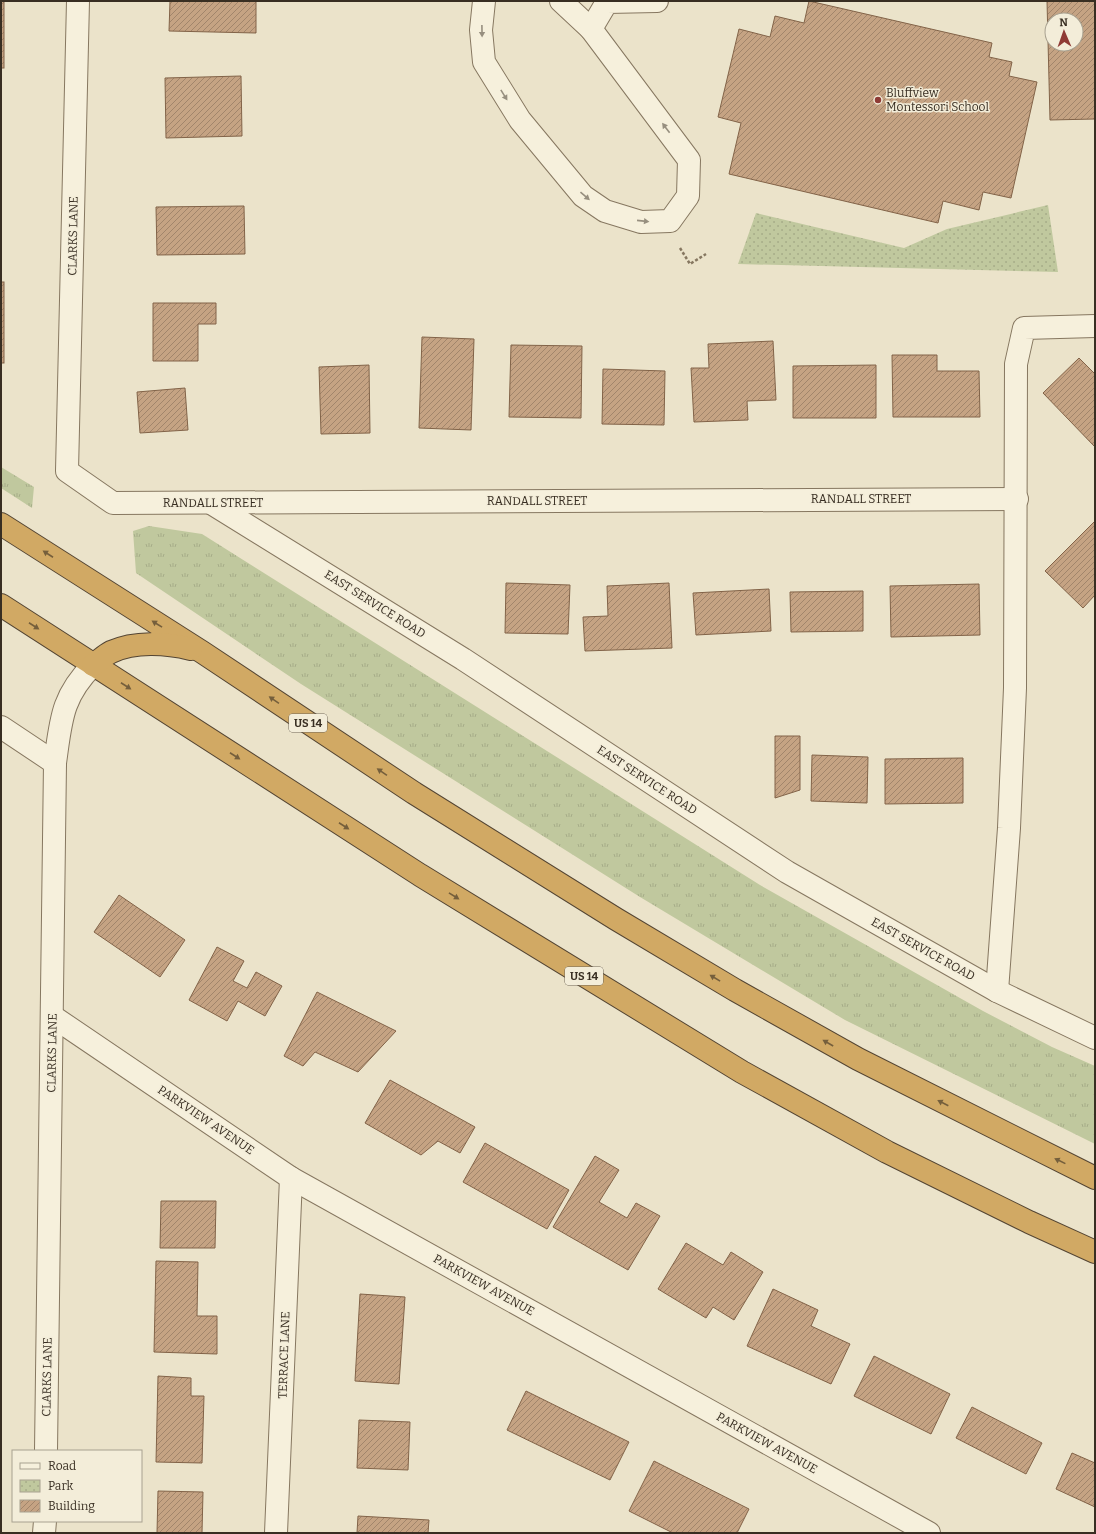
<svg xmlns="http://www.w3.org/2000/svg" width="1096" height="1534" viewBox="0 0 1096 1534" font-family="Bitter,serif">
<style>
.grass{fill:url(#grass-tufts)}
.park{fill:url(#park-dots)}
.building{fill:url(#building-hatch);stroke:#826348;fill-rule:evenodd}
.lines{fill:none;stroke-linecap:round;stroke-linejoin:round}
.minor-casing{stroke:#867760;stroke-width:24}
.highway-casing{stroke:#544533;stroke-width:24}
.path{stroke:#867760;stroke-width:2.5;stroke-dasharray:3 2;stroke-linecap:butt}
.minor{stroke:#f6f0dc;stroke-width:22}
.highway{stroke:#d1a964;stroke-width:22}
.oneway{fill:#978f7f}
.oneway2{fill:#755f3c}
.poi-dot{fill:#8f3b35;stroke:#f3edd9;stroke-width:1.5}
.labels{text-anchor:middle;stroke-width:3;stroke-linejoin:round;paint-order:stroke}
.shield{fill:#f3edd9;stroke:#706759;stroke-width:1}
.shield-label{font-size:11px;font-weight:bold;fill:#382e22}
.poi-label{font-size:12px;fill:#382e22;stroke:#f3edd9;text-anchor:start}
.street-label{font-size:12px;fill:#382e22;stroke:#f3edd9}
</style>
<defs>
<pattern id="grass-tufts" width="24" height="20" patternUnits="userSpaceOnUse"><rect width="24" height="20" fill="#c0c89e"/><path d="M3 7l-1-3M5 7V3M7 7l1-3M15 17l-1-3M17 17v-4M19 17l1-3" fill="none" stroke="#a6ac88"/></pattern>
<pattern id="park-dots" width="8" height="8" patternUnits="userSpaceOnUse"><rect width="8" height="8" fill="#c0c89e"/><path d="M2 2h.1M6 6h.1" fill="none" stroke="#a6ac88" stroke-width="1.8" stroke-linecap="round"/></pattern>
<pattern id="building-hatch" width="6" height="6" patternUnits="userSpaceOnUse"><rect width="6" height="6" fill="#c5a383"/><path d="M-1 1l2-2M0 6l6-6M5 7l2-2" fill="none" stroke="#a1856b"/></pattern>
</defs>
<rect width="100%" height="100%" fill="#ebe3ca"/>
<g class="grass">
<path d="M 1,467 L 34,487 L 32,508 L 1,488 Z"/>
<path d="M 149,526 L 202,534 L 760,885 L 983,1011 L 1052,1047 L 1095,1066 L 1095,1144 L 845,1020 L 640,897 L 301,684 L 136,573 L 133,531 Z"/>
</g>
<path class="park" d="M 1048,205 L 1058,272 L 738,264 L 756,213 L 904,248 L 947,229 Z"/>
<g class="building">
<rect x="1" y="1" width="3" height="67"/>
<path d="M 170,1 L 256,1 L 256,33 L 169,31 Z"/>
<path d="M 809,1 L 992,43 L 989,57 L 1012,62 L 1009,76 L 1037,82 L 1011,198 L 983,192 L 979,210 L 943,201 L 938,223 L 729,174 L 741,123 L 718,117 L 739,29 L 770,37 L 775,16 L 804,23 Z"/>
<path d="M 1047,1 L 1095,1 L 1095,119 L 1050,120 ZM 1052,20 L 1076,20 L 1076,44 L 1052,44 Z"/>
<path d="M 241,76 L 242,136 L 166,138 L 165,78 Z"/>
<path d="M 244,206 L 245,254 L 157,255 L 156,207 Z"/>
<rect x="1" y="282" width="3" height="81"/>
<path d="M 153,303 L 216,303 L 216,324 L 198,324 L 198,361 L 153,361 Z"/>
<path d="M 422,337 L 474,339 L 471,430 L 419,428 Z"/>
<path d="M 773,341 L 776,400 L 747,401 L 748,420 L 694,422 L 691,368 L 709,368 L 708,344 Z"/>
<path d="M 511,345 L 582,346 L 581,418 L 509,417 Z"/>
<path d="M 892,355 L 937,355 L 937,371 L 979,371 L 980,417 L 893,417 Z"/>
<path d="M 1079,358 L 1095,374 L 1095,447 L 1043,393 Z"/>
<path d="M 369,365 L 370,433 L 321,434 L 319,367 Z"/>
<path d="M 876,365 L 876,418 L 793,418 L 793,366 Z"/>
<path d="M 603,369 L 665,371 L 664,425 L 602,424 Z"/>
<path d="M 185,388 L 188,430 L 140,433 L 137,392 Z"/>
<path d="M 1095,521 L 1095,595 L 1083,608 L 1045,571 Z"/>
<path d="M 506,583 L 570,585 L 568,634 L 505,633 Z"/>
<path d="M 669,583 L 672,648 L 585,651 L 583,617 L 608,616 L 607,586 Z"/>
<path d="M 979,584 L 980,635 L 891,637 L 890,586 Z"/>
<path d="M 769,589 L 771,631 L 696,635 L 693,593 Z"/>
<path d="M 863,591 L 863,631 L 791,632 L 790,592 Z"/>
<path d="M 775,736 L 800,736 L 800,790 L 775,798 Z"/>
<path d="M 812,755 L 868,757 L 867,803 L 811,801 Z"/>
<path d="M 963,758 L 963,803 L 885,804 L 885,759 Z"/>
<path d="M 119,895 L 185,940 L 160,977 L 94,932 Z"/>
<path d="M 217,947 L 244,961 L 233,981 L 247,988 L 256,972 L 282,986 L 265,1016 L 238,1001 L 227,1021 L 189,1000 Z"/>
<path d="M 317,992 L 396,1031 L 358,1072 L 315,1052 L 303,1066 L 284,1056 Z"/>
<path d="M 390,1080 L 475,1127 L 460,1153 L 438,1141 L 421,1155 L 365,1123 Z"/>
<path d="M 485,1143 L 569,1190 L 547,1229 L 463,1182 Z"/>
<path d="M 595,1156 L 619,1170 L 599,1202 L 627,1218 L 636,1203 L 660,1216 L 628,1270 L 553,1227 Z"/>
<path d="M 161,1201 L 216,1201 L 215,1248 L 160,1248 Z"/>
<path d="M 686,1243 L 723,1265 L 731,1252 L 763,1272 L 734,1320 L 713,1307 L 706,1318 L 658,1289 Z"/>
<path d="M 156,1261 L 198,1262 L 197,1316 L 217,1316 L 217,1354 L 154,1352 Z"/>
<path d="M 773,1289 L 818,1310 L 811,1326 L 850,1344 L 831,1384 L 747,1346 Z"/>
<path d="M 360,1294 L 405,1297 L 399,1384 L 355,1381 Z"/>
<path d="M 874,1356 L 950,1394 L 931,1434 L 854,1396 Z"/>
<path d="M 158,1376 L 191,1378 L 191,1396 L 204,1396 L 202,1463 L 156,1462 Z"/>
<path d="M 526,1391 L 629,1442 L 610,1480 L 507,1430 Z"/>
<path d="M 972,1407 L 1042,1443 L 1026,1474 L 956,1438 Z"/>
<path d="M 359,1420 L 410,1422 L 408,1470 L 357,1468 Z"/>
<path d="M 1072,1453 L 1095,1463 L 1095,1507 L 1056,1489 Z"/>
<path d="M 654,1461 L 749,1509 L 737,1533 L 673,1533 L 629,1511 Z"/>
<path d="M 158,1491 L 203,1492 L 202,1533 L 157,1533 Z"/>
<path d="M 358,1516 L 429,1520 L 428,1533 L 357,1533 Z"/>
</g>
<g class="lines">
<g class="minor-casing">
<g id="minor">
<path d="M 78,1 L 67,471 L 113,503 L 1017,499"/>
<path d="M 484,1 L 481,30 L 484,62 L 520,120 L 583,196 L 605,211 L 641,222 L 670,221 L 688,196 L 689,160 L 591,29 L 561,1"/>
<path d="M 591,29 L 607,2 L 657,1"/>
<path d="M 211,503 L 463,659 L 787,872 L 997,991 L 1095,1038"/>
<path d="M 1,727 L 55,763"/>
<path d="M 997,991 L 1009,828 L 1015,688 L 1016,364 L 1024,328 L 1095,326"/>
<path d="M 52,1016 L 291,1178 L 929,1533"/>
<path d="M 46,1451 L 55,763 C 61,721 61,697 93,665"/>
<path d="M 44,1533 L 45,1521"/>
<path d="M 276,1533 L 291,1178"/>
</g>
</g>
<g class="highway-casing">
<g id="highway">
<path d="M 1,524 L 202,652 L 414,793 L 616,919 L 735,990 L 858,1059 L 1095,1178"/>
<path d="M 1,605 L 420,875 L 742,1072 L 887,1152 L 1029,1222 L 1095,1252"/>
<path d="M 93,665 C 99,661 105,655 111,652 C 135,641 166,643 191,649"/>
</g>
</g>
<path class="path" d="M 680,248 L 690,264 L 706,254"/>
<use href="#minor" class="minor"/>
<use href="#highway" class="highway"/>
</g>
<defs><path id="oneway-solid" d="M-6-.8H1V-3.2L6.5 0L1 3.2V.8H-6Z"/></defs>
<g class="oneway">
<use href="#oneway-solid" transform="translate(482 31) rotate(89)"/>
<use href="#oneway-solid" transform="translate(504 95) rotate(58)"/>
<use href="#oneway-solid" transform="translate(666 128) rotate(-127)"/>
<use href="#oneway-solid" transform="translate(585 196) rotate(41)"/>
<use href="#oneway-solid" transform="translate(643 221) rotate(6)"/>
</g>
<g class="oneway2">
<use href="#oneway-solid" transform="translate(48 554) rotate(-147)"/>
<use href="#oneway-solid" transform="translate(157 624) rotate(-148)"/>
<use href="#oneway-solid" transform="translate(34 626) rotate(33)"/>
<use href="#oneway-solid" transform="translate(126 686) rotate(33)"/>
<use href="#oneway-solid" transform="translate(274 700) rotate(-146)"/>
<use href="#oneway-solid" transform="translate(235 756) rotate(33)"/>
<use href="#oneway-solid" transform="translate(382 772) rotate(-146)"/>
<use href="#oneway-solid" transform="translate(344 826) rotate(33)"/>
<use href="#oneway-solid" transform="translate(454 896) rotate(32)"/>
<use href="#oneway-solid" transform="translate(715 978) rotate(-149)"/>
<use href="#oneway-solid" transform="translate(828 1043) rotate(-150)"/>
<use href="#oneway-solid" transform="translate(943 1103) rotate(-153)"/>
<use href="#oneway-solid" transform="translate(1060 1161) rotate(-154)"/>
</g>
<circle class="poi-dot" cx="878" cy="100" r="4"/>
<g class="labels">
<g class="shield">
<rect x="289" y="714" width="38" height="18" rx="3"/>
<rect x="565" y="967" width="38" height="18" rx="3"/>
</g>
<g class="shield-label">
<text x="308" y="727">US 14</text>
<text x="584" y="980">US 14</text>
</g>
<g class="poi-label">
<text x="886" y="97">Bluffview<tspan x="886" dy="14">Montessori School</tspan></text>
</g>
<g class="street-label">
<text transform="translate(73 236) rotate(-89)" y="4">CLARKS LANE</text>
<text x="861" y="503">RANDALL STREET</text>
<text x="537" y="505">RANDALL STREET</text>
<text x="213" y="507">RANDALL STREET</text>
<text transform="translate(375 604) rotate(32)" y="4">EAST SERVICE ROAD</text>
<text transform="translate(647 780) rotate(33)" y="4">EAST SERVICE ROAD</text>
<text transform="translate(923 949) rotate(29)" y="4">EAST SERVICE ROAD</text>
<text transform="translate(52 1053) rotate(-89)" y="4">CLARKS LANE</text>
<text transform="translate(206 1120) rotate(34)" y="4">PARKVIEW AVENUE</text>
<text transform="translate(484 1285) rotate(29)" y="4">PARKVIEW AVENUE</text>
<text transform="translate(284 1355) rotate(-88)" y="4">TERRACE LANE</text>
<text transform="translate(47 1377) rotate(-89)" y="4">CLARKS LANE</text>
<text transform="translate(767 1443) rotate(29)" y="4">PARKVIEW AVENUE</text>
</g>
</g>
<rect width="1096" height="1534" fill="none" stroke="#382e22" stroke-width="4"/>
<rect x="12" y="1450" width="130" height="72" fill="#f3edd9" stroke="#a8a190"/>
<rect x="20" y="1463" width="20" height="6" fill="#f6f0dc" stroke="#a8a190"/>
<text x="48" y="1470" font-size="12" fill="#382e22">Road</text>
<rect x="20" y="1480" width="20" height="12" fill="url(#park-dots)" stroke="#a8a190"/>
<text x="48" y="1490" font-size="12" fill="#382e22">Park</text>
<rect x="20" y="1500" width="20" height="12" fill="url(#building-hatch)" stroke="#a8a190"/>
<text x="48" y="1510" font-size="12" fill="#382e22">Building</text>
<g transform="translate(1064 32) rotate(358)"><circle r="19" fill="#f3edd9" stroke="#a8a190"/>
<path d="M0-3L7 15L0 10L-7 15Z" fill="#8f3b35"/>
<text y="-6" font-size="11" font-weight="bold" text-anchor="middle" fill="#382e22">N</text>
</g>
</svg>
